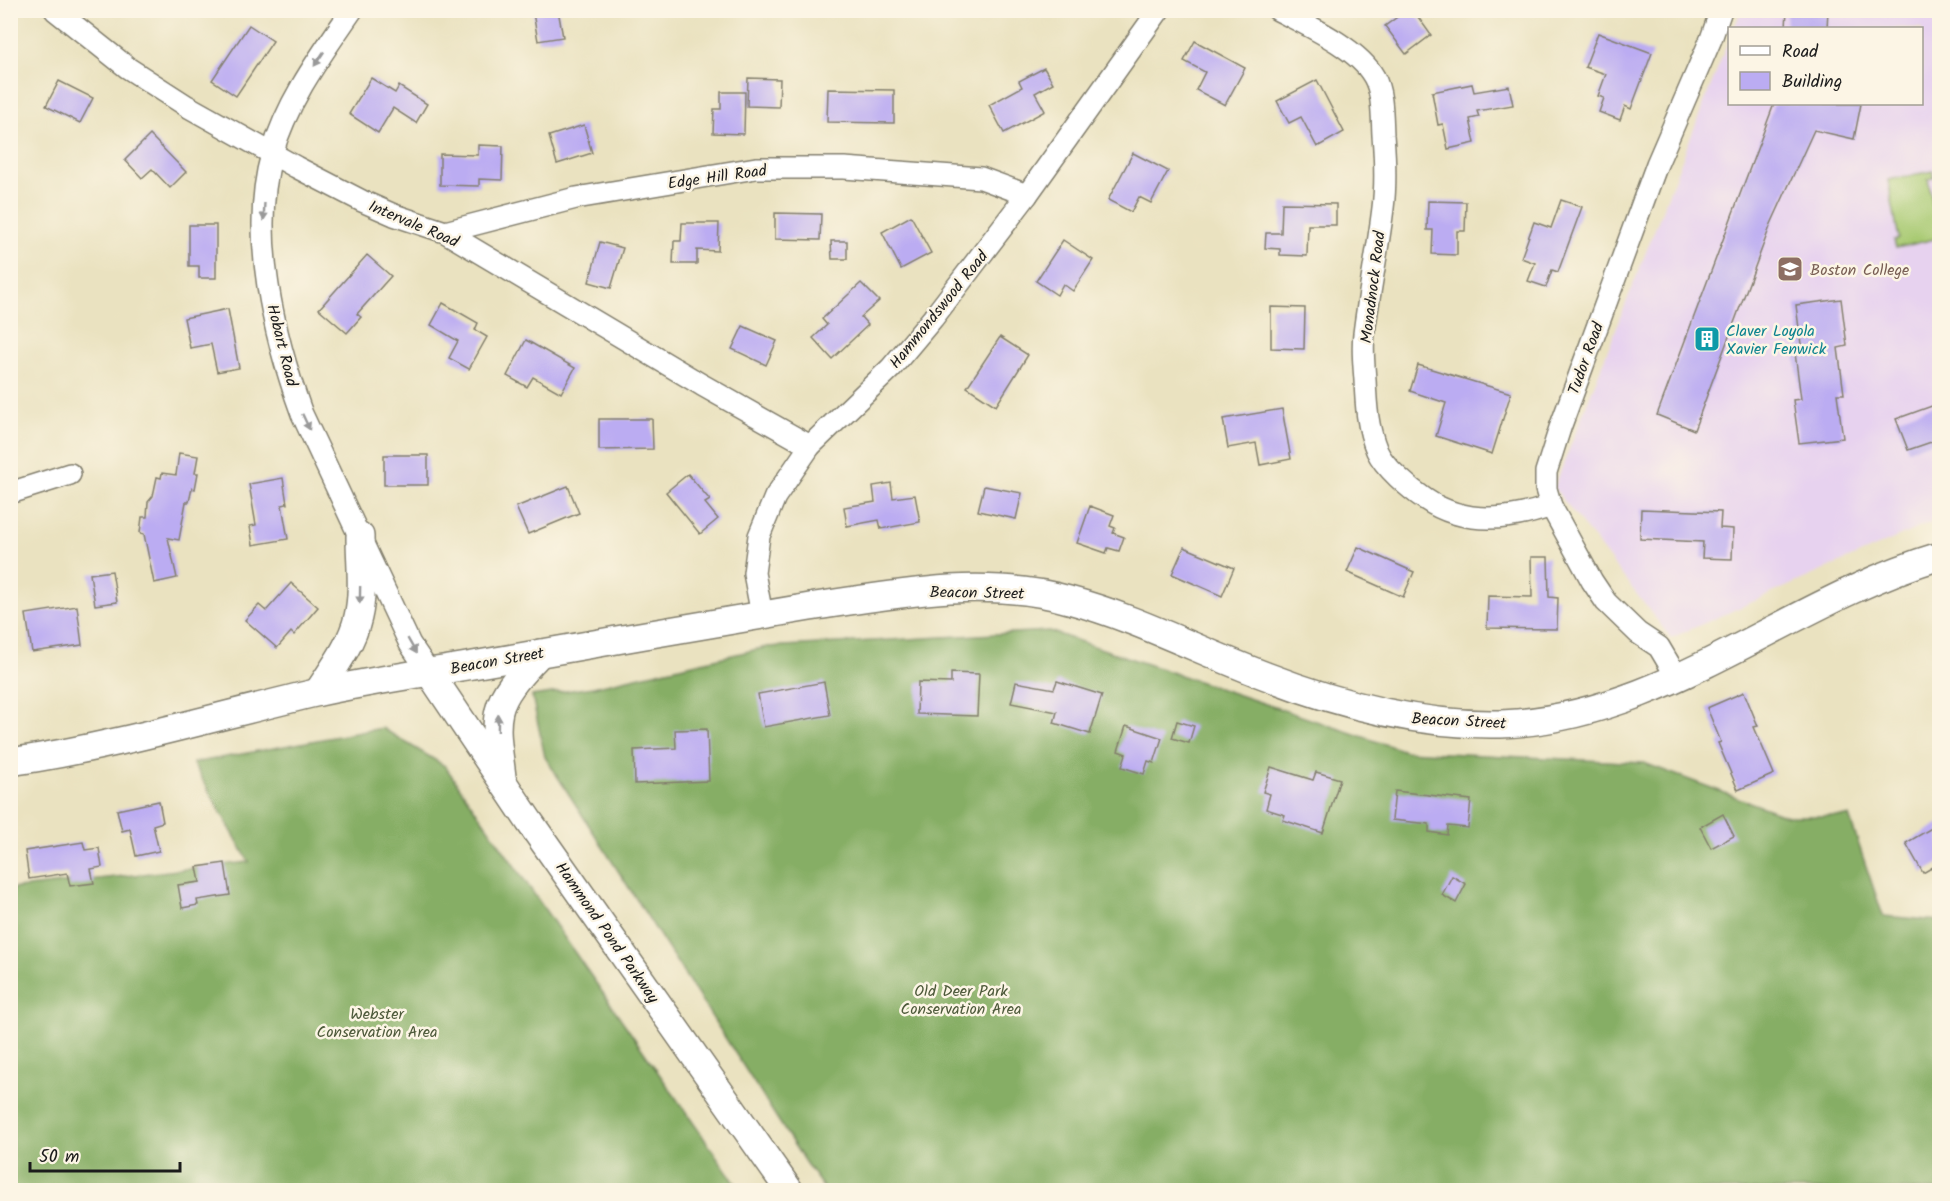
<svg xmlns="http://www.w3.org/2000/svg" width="1950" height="1201" viewBox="0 0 1950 1201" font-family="Kalam,sans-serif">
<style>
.built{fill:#e7d2ef}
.green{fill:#a9ca73;stroke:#627348;stroke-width:1.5}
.forest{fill:#86ae65;stroke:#516540;stroke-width:1.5}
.building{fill:#bbacf2}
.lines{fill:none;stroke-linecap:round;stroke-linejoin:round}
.minor-casing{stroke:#837f6e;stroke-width:24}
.major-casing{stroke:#837f6e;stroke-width:30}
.minor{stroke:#fff;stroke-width:21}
.major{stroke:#fff;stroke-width:27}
.oneway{fill:#999}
.labels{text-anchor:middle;stroke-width:5;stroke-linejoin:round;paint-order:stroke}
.street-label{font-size:16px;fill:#1c1c1c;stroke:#fcf5e5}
.education-label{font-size:16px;fill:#785e54;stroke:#fcf5e5;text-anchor:start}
.culture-label{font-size:16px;fill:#0d838f;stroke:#fcf5e5;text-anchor:start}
.park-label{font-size:16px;fill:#4d593a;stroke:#fcf5e5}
</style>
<rect width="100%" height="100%" fill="#fcf5e5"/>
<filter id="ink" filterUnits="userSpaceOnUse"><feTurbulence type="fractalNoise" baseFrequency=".0167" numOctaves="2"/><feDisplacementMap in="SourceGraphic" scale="12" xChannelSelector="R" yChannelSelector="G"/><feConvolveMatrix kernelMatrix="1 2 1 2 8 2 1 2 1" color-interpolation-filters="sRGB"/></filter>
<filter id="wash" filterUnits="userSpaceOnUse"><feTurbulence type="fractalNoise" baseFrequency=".008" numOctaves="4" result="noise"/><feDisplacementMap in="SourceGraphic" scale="24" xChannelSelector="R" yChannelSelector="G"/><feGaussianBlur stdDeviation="1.35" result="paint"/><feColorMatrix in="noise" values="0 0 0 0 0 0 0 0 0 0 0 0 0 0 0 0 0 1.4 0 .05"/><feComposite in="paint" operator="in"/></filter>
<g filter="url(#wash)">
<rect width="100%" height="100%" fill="#eae2c0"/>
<path class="built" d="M 1741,11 L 1939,11 L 1939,523 L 1927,524 L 1671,638 L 1554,488 L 1729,39 L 1730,104 L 1922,104 L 1922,28 L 1734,28 Z"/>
<path class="green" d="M 1933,171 L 1934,178 L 1928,179 L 1939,238 L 1896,248 L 1894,240 L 1899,239 L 1888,180 Z"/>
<g class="forest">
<path d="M 1049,631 L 1405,751 L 1644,763 L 1787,816 L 1849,816 L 1883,916 L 1939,921 L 1939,1190 L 825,1190 L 805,1162 L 545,757 L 532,696 L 593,687 L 767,647 Z"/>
<path d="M 382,728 L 445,766 L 740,1190 L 11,1190 L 10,889 L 249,862 L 193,763 Z"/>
</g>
<g id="blocks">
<g class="building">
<path d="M 550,10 L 558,10 L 563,37 L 538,41 L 533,13 Z"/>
<path d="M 1407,10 L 1413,10 L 1431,35 L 1406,54 L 1385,26 Z"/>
<path d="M 1787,10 L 1828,10 L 1827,28 L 1786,28 Z"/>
<path d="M 249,25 L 273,41 L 236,96 L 212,80 Z"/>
<path d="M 1598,33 L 1652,53 L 1631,109 L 1625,106 L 1620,120 L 1599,112 L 1604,98 L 1598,96 L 1606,74 L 1585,67 Z"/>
<path d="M 1195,41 L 1245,68 L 1225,105 L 1196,90 L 1205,72 L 1184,61 Z"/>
<path d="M 1044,68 L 1053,83 L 1035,93 L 1045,111 L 1004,133 L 989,105 L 1022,87 L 1019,81 Z"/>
<path d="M 371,78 L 395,93 L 399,86 L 427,104 L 416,123 L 393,108 L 378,133 L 349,114 Z"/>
<path d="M 748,78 L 780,79 L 779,107 L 747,106 Z"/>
<path d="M 1317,80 L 1344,132 L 1317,147 L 1301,117 L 1289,123 L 1277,101 Z"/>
<path d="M 59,81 L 93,98 L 80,123 L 46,106 Z"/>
<path d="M 1472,84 L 1474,92 L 1509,86 L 1513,105 L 1477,111 L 1479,117 L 1470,119 L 1475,143 L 1448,149 L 1443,124 L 1438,125 L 1432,92 Z"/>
<path d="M 828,89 L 894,90 L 894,123 L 827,122 Z"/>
<path d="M 721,92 L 745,92 L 744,134 L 713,133 L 714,109 L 721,109 Z"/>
<path d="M 1774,104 L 1861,104 L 1854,139 L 1814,130 L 1771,224 L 1694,430 L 1657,415 Z"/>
<path d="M 584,125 L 592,153 L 557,164 L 549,136 Z"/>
<path d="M 150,135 L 186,172 L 170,188 L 152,169 L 142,178 L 125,160 Z"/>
<path d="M 478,145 L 503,146 L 502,180 L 479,179 L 479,186 L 440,185 L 440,154 L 478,155 Z"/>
<path d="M 1133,153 L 1168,171 L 1151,203 L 1139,197 L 1131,212 L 1108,200 Z"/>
<path d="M 1561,200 L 1582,207 L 1558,272 L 1552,270 L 1546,287 L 1528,281 L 1535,263 L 1521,258 L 1534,222 L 1551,228 Z"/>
<path d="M 1428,201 L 1466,202 L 1465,231 L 1457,231 L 1457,255 L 1432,254 L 1433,230 L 1427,230 Z"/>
<path d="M 1282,203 L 1336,204 L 1336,225 L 1308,225 L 1307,256 L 1280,255 L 1280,249 L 1265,248 L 1266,233 L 1281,233 Z"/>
<path d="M 775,213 L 821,214 L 820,240 L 775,239 Z"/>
<path d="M 911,216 L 931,253 L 901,269 L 882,232 Z"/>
<path d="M 682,223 L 719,223 L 718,251 L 697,250 L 697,264 L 673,264 L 674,241 L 681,241 Z"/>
<path d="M 189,225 L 216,225 L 216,278 L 199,278 L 199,266 L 189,266 Z"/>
<path d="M 1063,240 L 1093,260 L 1073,291 L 1063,284 L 1057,295 L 1036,281 Z"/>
<path d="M 831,241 L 847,241 L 847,259 L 832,259 Z"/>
<path d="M 600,242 L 623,248 L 611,288 L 589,282 Z"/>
<path d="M 367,255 L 391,276 L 357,314 L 361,317 L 347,333 L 319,309 Z"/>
<path d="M 861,283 L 879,301 L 861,317 L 868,325 L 832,359 L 813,338 L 827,325 L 822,319 Z"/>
<path d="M 1841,299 L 1847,346 L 1838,348 L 1844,394 L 1837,394 L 1843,438 L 1799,443 L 1793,400 L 1801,399 L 1795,353 L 1802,352 L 1796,305 Z"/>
<path d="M 443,303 L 478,323 L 475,330 L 487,337 L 469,369 L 449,358 L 458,341 L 431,325 Z"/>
<path d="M 1271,307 L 1305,308 L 1304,349 L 1271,348 Z"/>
<path d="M 228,309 L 239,368 L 217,372 L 211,344 L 190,348 L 184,318 Z"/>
<path d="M 743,326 L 777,341 L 766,365 L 732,349 Z"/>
<path d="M 1000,337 L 1028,355 L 996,406 L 967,387 Z"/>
<path d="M 526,340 L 575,368 L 561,393 L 533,377 L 527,387 L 507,376 Z"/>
<path d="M 1418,365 L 1511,393 L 1492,454 L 1436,436 L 1446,403 L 1410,391 Z"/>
<path d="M 1940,403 L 1940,439 L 1908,450 L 1896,419 Z"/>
<path d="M 1282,409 L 1291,459 L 1260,465 L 1256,443 L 1228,448 L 1223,419 Z"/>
<path d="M 599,419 L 652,419 L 653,449 L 599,450 Z"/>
<path d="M 179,453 L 198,456 L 195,473 L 198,473 L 195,489 L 192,488 L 189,502 L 186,502 L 179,540 L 168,538 L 177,578 L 154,583 L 144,534 L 140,533 L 142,517 L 147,517 L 148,502 L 153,496 L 157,477 L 161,478 L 162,473 L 176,475 Z"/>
<rect x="384" y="455" width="44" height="30"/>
<path d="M 688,474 L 710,500 L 705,503 L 718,519 L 700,534 L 666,492 Z"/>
<path d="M 283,478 L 287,504 L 282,505 L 288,539 L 253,545 L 250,526 L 256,525 L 249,484 Z"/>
<path d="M 891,483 L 893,498 L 915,495 L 920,522 L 881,529 L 879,520 L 847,526 L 844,507 L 875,502 L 873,486 Z"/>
<path d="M 568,486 L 579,513 L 528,534 L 516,507 Z"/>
<path d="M 984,486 L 1022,493 L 1016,519 L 978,511 Z"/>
<path d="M 1090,506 L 1114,515 L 1110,526 L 1115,528 L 1113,533 L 1124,537 L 1119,551 L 1108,548 L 1106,553 L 1077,543 Z"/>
<path d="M 1641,509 L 1721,512 L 1720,528 L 1733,529 L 1732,559 L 1702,558 L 1703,542 L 1640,539 Z"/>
<path d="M 1184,547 L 1234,568 L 1222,596 L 1172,574 Z"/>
<path d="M 1358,547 L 1414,572 L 1403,597 L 1347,572 Z"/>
<path d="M 1531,557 L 1548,557 L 1549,597 L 1558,598 L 1557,629 L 1487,628 L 1488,596 L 1532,597 Z"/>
<path d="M 112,571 L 117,602 L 95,605 L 90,574 Z"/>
<path d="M 291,583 L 318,607 L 294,635 L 291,632 L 277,648 L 245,620 L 259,605 L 266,611 Z"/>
<path d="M 77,606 L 82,645 L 32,652 L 26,614 Z"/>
<path d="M 951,673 L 979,674 L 977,716 L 917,714 L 918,682 L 951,683 Z"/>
<path d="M 1057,681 L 1102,695 L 1090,734 L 1054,723 L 1057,712 L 1011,703 L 1016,682 L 1054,689 Z"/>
<path d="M 824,682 L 830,715 L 764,727 L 758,694 Z"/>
<path d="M 1744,692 L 1758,726 L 1754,727 L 1774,774 L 1738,790 L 1718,743 L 1721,742 L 1707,708 Z"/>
<path d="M 1177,721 L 1194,726 L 1189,743 L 1172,738 Z"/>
<path d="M 1126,726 L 1162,738 L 1154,763 L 1148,761 L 1144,774 L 1122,767 L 1126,754 L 1118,751 Z"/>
<path d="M 707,729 L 709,781 L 635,784 L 634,750 L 676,748 L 675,730 Z"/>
<path d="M 1271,767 L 1313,780 L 1316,772 L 1340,779 L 1323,833 L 1283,820 L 1285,815 L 1266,809 L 1270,794 L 1263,792 Z"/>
<path d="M 1395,791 L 1471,800 L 1468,828 L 1448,826 L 1447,835 L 1429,832 L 1429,824 L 1392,820 Z"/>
<path d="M 159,801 L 163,822 L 153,825 L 159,851 L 136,856 L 130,829 L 122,831 L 117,810 Z"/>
<path d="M 1723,814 L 1734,836 L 1711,848 L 1700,827 Z"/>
<path d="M 1940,823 L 1940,863 L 1923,873 L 1906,843 Z"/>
<path d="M 83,842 L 85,850 L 99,848 L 102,867 L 91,869 L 94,883 L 70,886 L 67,873 L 29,879 L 25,851 Z"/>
<path d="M 225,863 L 230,895 L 197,900 L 198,905 L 182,908 L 178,885 L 200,882 L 197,867 Z"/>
<path d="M 1452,876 L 1466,884 L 1456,903 L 1442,895 Z"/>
</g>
</g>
</g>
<g filter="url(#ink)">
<use href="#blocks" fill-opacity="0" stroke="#837f6e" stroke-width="1.5"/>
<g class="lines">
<g class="minor-casing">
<g id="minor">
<path d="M 55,10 L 128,68 L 187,106 L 296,167 L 362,201 L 394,215 L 445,232 L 702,385 L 810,446"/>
<path d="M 352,10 C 321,55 287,101 272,154 C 249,234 274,337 302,414 L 410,644 L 429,672"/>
<path d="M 1278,10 C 1307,25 1358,48 1374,77 C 1383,93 1382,117 1383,135 C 1385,159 1386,184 1383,208 C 1378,250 1369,292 1364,334 C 1362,349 1364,365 1365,380 C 1366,404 1367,427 1377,451 C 1384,467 1410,489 1425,499 C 1463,525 1509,521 1551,506"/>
<path d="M 445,232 L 576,198 L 756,168 L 844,168 L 981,178 L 1027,195"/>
<path d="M 10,493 L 70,474"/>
<path d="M 762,615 L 754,573 L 759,536 L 775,497 L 810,446 L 891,368 L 933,318 L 1027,195 L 1159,10"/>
<path d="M 1678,679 L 1659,647 L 1638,633 L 1606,602 L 1592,581 L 1551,506 L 1546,489 L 1546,472 L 1560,428 L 1657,164 L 1711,39 L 1721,10"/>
</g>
</g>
<g class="major-casing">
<g id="major">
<path d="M 429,672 L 529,821 L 789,1190"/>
<path d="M 318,692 C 333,669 352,644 358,617 C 364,592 360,563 360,536"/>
<path d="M 10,762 C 113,747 214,717 315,693 C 368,681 419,674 473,665 C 532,655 592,644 651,634 C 704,625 757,616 810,607 C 856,600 903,592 950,589 C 989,587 1031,589 1069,600 C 1137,618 1201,652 1266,676 C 1341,705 1420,726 1501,724 C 1664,718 1788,601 1940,556"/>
<path d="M 502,777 C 500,757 494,731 499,711 C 504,689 525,670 540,653"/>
</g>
</g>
<use href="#minor" class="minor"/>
<use href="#major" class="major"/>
</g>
<defs><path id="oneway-solid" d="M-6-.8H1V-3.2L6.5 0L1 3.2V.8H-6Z" transform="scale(1.5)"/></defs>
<g class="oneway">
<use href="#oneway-solid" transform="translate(319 59) rotate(124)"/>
<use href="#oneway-solid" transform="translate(264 212) rotate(93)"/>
<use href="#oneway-solid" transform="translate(306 422) rotate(65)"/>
<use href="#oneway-solid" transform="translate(360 595) rotate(91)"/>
<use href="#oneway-solid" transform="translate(412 646) rotate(60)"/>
<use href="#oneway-solid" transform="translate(498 723) rotate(-89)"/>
</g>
</g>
<defs>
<g id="university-square" transform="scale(1.35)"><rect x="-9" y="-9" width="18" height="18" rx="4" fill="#8d6e63" stroke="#fcf5e5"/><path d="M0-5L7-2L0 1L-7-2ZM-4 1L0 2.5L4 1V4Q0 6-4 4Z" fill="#fff"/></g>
<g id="building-square" transform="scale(1.35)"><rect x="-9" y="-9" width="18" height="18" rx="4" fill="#0f9aa8" stroke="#fcf5e5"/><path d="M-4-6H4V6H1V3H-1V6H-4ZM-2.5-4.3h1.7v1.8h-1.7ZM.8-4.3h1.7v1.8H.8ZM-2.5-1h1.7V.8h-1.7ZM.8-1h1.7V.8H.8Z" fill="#fff"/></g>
</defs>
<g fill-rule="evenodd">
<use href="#university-square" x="1790" y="269"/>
<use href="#building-square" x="1707" y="339"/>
</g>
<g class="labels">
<g class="street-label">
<text transform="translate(717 176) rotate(-8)" y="6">Edge Hill Road</text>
<text transform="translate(414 223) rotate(23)" y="6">Intervale Road</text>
<text transform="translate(1372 287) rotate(-83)" y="6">Monadnock Road</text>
<text transform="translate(938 309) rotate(-51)" y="6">Hammondswood Road</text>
<text transform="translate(283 345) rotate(76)" y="6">Hobart Road</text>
<text transform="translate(1585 358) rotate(-70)" y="6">Tudor Road</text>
<text transform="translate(977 592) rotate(1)" y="6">Beacon Street</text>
<text transform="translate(497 660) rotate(-10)" y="6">Beacon Street</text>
<text transform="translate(1459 720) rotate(3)" y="6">Beacon Street</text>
<text transform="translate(608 932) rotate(55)" y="6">Hammond Pond Parkway</text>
</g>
<g class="education-label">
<text x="1810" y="275">Boston College</text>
</g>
<g class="culture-label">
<text x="1726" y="336">Claver Loyola<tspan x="1726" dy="18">Xavier Fenwick</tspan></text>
</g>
<g class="park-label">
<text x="961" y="996">Old Deer Park<tspan x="961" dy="18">Conservation Area</tspan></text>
<text x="377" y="1019">Webster<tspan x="377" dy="18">Conservation Area</tspan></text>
</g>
</g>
<rect width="1950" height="1201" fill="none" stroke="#fcf5e5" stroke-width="36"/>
<rect x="1728" y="27" width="195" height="78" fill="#fcf5e5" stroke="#a29e95" stroke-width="1.5"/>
<rect x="1740" y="46" width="30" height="9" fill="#ffffff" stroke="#a29e95" stroke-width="1.5"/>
<text x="1782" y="57" font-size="18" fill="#1c1c1c">Road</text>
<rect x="1740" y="72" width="30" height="18" fill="#bbacf2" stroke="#a29e95" stroke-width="1.5"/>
<text x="1782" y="87" font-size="18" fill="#1c1c1c">Building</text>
<path d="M30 1162v9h150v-9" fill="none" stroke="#1c1c1c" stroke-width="3"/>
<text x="39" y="1162" font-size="18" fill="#1c1c1c" stroke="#fcf5e5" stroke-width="4.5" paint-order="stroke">50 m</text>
</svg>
